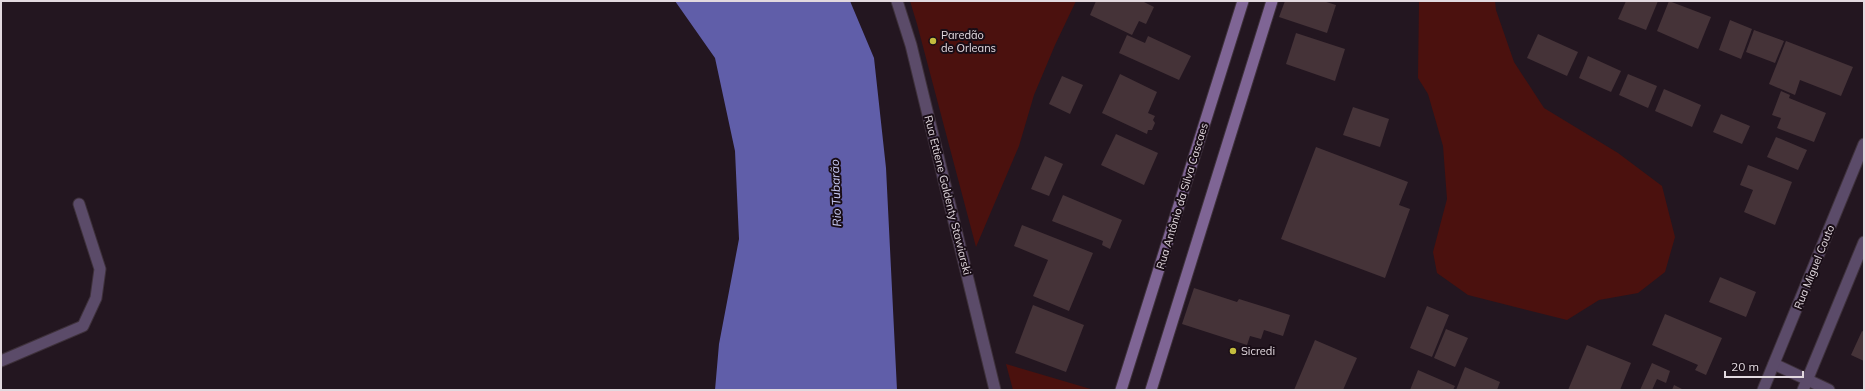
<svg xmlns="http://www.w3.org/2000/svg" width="1865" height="391" viewBox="0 0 1865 391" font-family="Mulish,sans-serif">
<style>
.green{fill:#4b110e}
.water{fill:#605ea9}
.building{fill:#453338}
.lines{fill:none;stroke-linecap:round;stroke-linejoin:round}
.service-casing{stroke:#3e313b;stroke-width:13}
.minor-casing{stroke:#3e313b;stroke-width:13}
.tertiary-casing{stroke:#3e313b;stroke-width:13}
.secondary-casing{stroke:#3e313b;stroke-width:13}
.service{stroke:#5b4b69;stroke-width:11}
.minor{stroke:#5b4b69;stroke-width:11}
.tertiary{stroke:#5b4b69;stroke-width:11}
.secondary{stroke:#7f6595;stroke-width:11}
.poi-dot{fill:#c4bd3e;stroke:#190d16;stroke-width:1.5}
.labels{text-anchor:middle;stroke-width:4;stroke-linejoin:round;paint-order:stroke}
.poi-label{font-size:11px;fill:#e2d9df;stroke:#190d16;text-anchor:start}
.street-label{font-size:11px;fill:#e2d9df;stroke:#190d16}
.water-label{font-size:12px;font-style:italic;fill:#c9ccf6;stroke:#190d16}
</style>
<rect width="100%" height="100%" fill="#231620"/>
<g class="green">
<path d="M 910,1 L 1076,1 L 1055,45 L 1034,95 L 1019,146 L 976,247 L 917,24 Z"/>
<path d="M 1419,1 L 1495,1 L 1496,10 L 1514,62 L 1544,108 L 1618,153 L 1662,186 L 1675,237 L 1665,272 L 1638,293 L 1599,300 L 1567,320 L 1468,295 L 1437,273 L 1433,252 L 1447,199 L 1443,146 L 1428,94 L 1418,78 Z"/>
<path d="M 1006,364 L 1094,390 L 1013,390 Z"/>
</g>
<path class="water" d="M 675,1 L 850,1 L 874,58 L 886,168 L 897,390 L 715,390 L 719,344 L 739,239 L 735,151 L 715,58 Z"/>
<g class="building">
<path d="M 1096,1 L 1142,1 L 1154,7 L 1146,24 L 1139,21 L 1132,35 L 1090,15 Z"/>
<path d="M 1285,1 L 1323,1 L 1336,5 L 1327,33 L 1279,17 Z"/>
<path d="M 1626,1 L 1658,1 L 1646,30 L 1618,19 Z"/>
<path d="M 1669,1 L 1711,17 L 1698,49 L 1657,31 Z"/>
<path d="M 1730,20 L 1752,29 L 1741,59 L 1719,50 Z"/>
<path d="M 1754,30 L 1784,41 L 1775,63 L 1746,52 Z"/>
<path d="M 1296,33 L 1345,49 L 1335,81 L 1286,64 Z"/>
<path d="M 1538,34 L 1578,52 L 1567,76 L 1527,58 Z"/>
<path d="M 1127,35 L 1145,43 L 1148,36 L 1191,56 L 1179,80 L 1119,53 Z"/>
<path d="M 1786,41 L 1853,67 L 1841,96 L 1800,80 L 1795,95 L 1769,84 Z"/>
<path d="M 1588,56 L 1621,71 L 1611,92 L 1579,78 Z"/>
<path d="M 1120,74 L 1157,92 L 1148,113 L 1155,116 L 1153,120 L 1155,123 L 1152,130 L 1148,130 L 1147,134 L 1102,113 Z"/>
<path d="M 1628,74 L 1657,86 L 1648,108 L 1619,95 Z"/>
<path d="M 1062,76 L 1083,85 L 1070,114 L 1049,104 Z"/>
<path d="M 1664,89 L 1701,105 L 1692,127 L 1655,111 Z"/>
<path d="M 1781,91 L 1790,95 L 1789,98 L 1826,113 L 1814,142 L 1777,128 L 1781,118 L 1772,115 Z"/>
<path d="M 1353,107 L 1389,119 L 1380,147 L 1343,135 Z"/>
<path d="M 1721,114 L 1750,126 L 1742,144 L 1713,132 Z"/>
<path d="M 1116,134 L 1158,153 L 1144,185 L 1101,165 Z"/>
<path d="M 1776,137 L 1807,150 L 1798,170 L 1767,157 Z"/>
<path d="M 1316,147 L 1408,182 L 1399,205 L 1410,209 L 1385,278 L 1281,239 Z"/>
<path d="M 1045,156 L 1063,164 L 1049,196 L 1031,189 Z"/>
<path d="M 1748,165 L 1792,182 L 1775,225 L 1744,212 L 1753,190 L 1740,185 Z"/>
<path d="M 1063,195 L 1122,220 L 1110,249 L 1102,245 L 1103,241 L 1052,221 Z"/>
<path d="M 1022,225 L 1093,253 L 1069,311 L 1033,296 L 1048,260 L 1014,246 Z"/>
<path d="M 1720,277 L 1756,292 L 1746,317 L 1709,302 Z"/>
<path d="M 1194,288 L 1237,302 L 1239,299 L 1290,315 L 1283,336 L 1264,330 L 1261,339 L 1250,336 L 1247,345 L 1182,324 Z"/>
<path d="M 1033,305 L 1084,325 L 1066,372 L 1015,353 Z"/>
<path d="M 1427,306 L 1449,315 L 1432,357 L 1410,348 Z"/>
<path d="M 1665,314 L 1722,338 L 1706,375 L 1695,370 L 1698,365 L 1652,345 Z"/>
<path d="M 1446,329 L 1468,338 L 1455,367 L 1434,358 Z"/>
<path d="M 1862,331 L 1864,332 L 1864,361 L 1851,355 Z"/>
<path d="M 1315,340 L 1357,358 L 1343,390 L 1294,390 Z"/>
<path d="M 1587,345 L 1631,363 L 1620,390 L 1568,390 Z"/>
<path d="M 1652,363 L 1670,371 L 1666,383 L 1657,379 L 1652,390 L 1640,390 Z"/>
<path d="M 1465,367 L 1500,382 L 1497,390 L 1456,390 Z"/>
<path d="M 1418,370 L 1455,386 L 1453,390 L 1410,390 Z"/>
<path d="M 1674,385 L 1684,390 L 1672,390 Z"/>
</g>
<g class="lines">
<g class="service-casing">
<path id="service" d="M 1,361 L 83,326 L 96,298 L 100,269 L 79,204"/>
</g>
<g class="minor-casing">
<g id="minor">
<path d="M 897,1 L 911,45 L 995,390"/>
<path d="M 1774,364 L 1829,390"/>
</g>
</g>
<g class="tertiary-casing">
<g id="tertiary">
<path d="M 1763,390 L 1864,144"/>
<path d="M 1803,390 L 1864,242"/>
</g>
</g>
<g class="secondary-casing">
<g id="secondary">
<path d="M 1121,390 L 1243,1"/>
<path d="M 1151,390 L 1272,1"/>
</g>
</g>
<use href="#service" class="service"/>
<use href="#minor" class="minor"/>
<use href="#tertiary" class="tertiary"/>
<use href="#secondary" class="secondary"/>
</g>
<g class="poi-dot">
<circle cx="933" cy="41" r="4"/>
<circle cx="1233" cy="351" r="4"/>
</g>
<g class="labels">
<g class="poi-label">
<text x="941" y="39">Paredão<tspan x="941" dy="13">de Orleans</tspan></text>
<text x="1241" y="355">Sicredi</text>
</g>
<g class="street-label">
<text transform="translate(948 195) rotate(76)" y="4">Rua Ettiene Galdenty Stawiarski</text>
<text transform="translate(1182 196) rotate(-73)" y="4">Rua Antônio da Silva Cascaes</text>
<text transform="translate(1814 267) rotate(-68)" y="4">Rua Miguel Couto</text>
</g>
<g class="water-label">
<text transform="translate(836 193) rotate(-92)" y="4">Rio Tubarão</text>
</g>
</g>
<rect width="1865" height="391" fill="none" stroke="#e2d9df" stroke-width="4"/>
<path d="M1725 371v6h78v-6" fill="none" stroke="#e2d9df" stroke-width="2"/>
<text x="1731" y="371" font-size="12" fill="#e2d9df" stroke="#190d16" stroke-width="3" paint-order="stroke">20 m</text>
</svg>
